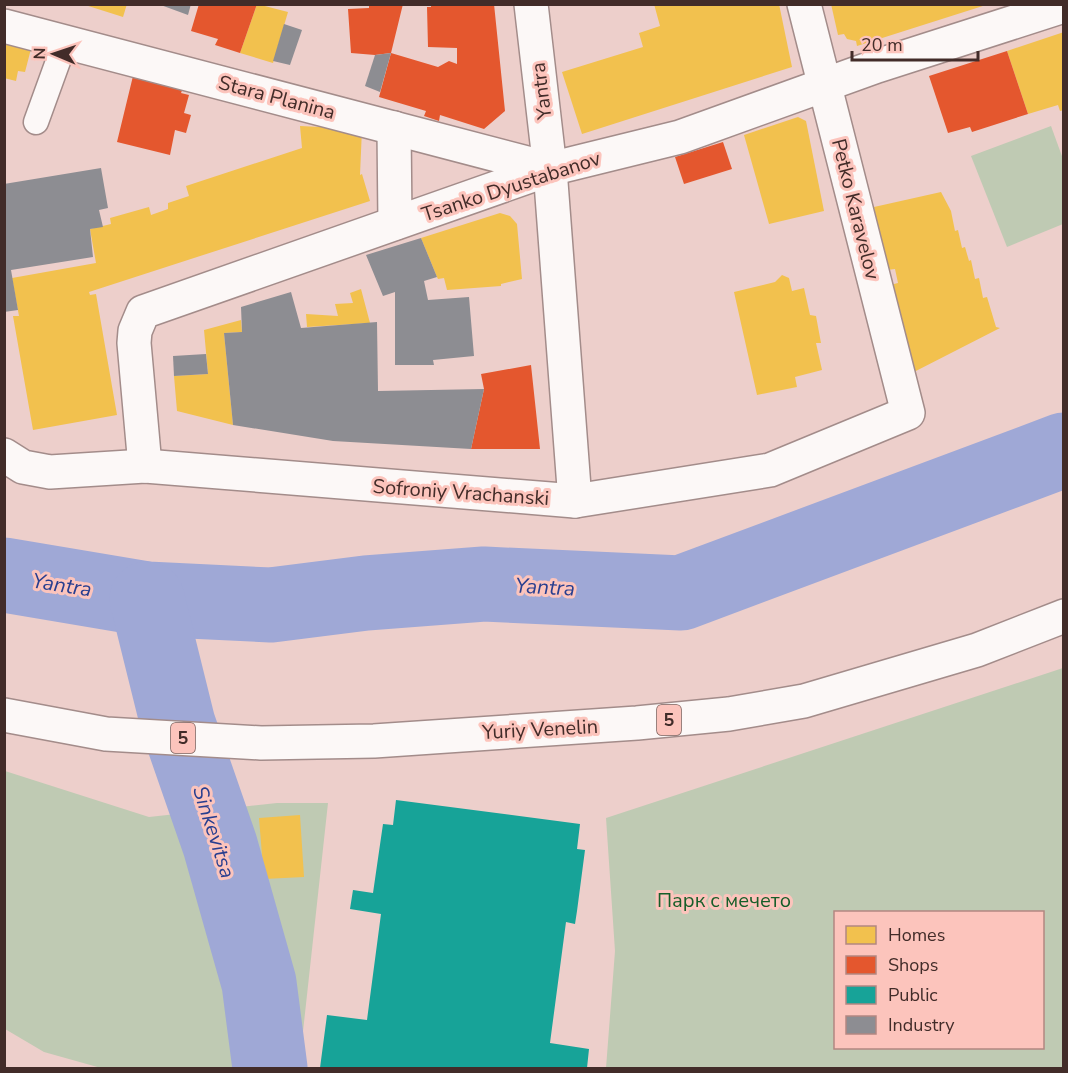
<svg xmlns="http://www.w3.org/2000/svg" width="1068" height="1073" viewBox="0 0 1068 1073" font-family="'Nunito Sans',sans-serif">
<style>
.green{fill:#bfcab3;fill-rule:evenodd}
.homes{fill:#f2c14e}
.shops{fill:#e4572e}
.public{fill:#17a398}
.industry{fill:#8d8d92}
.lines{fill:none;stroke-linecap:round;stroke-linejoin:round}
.river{stroke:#9fa8d6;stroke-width:75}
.service-casing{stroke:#a38c8a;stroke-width:27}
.minor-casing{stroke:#a38c8a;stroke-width:36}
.primary-casing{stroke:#a38c8a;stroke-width:36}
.service{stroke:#fcf8f7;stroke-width:24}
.minor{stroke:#fcf8f7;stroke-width:33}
.primary{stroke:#fcf8f7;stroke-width:33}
.labels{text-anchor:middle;stroke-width:6;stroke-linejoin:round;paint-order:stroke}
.shield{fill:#fcc4bc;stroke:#7a5a55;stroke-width:1.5}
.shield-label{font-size:18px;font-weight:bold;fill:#422c29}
.street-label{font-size:20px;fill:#422c29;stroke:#fcc4bc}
.park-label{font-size:20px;fill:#165e29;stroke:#fcc4bc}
.water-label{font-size:21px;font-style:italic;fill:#283e8f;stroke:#fcc4bc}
</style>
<rect width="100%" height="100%" fill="#edcfcb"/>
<g class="green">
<path d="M 1051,126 L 1063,159 L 1063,224 L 1007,247 L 971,156 Z"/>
<path d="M 1063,668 L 1063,1068 L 606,1068 L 615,951 L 606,818 ZM 836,912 L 1042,912 L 1042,1048 L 836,1048 Z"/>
<path d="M 5,771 L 149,817 L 277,803 L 328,803 L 299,1068 L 101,1068 L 44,1052 L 5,1029 Z"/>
</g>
<g class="homes">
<path d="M 82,4 L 127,4 L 123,17 Z"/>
<path d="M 257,4 L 288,12 L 273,63 L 240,53 Z"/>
<path d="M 654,4 L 779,4 L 792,67 L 582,134 L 562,72 L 643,47 L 639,33 L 660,26 Z"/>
<path d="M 831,4 L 986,4 L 986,5 L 857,46 L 856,41 L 847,39 L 844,34 L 838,35 Z"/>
<path d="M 1064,32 L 1064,110 L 1060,111 L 1058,105 L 1028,114 L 1007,51 Z"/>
<path d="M 4,37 L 32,45 L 25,72 L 18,71 L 16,81 L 4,78 Z"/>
<path d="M 798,117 L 806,121 L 824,211 L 769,224 L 744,135 Z"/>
<path d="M 300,126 L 362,129 L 360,175 L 362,174 L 370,201 L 89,292 L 90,295 L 96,294 L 117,415 L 33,430 L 13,316 L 19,316 L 12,278 L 96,263 L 90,229 L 111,224 L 110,218 L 149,207 L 151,215 L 168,209 L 168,203 L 189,196 L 186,186 L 302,148 Z"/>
<path d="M 941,192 L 951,211 L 955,231 L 958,230 L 962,248 L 965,247 L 969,261 L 971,260 L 975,279 L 979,278 L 983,298 L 987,297 L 996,327 L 1000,328 L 910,374 L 890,285 L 898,283 L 895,269 L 887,270 L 874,207 Z"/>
<path d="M 500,213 L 510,216 L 517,224 L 522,279 L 501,284 L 501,286 L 447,290 L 444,278 L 438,279 L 437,277 L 421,238 Z"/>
<path d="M 782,275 L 789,278 L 792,291 L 804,288 L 810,315 L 816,316 L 821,343 L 816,343 L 822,370 L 795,377 L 797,387 L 757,395 L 734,292 L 775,282 Z"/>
<path d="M 361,289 L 370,323 L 307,327 L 306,314 L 338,316 L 335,304 L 353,303 L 350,293 Z"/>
<path d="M 241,320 L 242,332 L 224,333 L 233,425 L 177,411 L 174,376 L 208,374 L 204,330 Z"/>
<path d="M 300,815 L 304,877 L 264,879 L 259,818 Z"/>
</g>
<g class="shops">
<path d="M 199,4 L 257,4 L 240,53 L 215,45 L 218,39 L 191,31 Z"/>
<path d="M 369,4 L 403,4 L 391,53 L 438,67 L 449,61 L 457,64 L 457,48 L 428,47 L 427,7 L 431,7 L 431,4 L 494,4 L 505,111 L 484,129 L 440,115 L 439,121 L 424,116 L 426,111 L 379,97 L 391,53 L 375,55 L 351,53 L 348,9 L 369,8 Z"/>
<path d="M 1007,51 L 1028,114 L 972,132 L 970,127 L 948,133 L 929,76 Z"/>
<path d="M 133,76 L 183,88 L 181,93 L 189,95 L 184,113 L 191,115 L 186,133 L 175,130 L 170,155 L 117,142 Z"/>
<path d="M 723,142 L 732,169 L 684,184 L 675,157 Z"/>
<path d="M 531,365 L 540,449 L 471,449 L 484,389 L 481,374 Z"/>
</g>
<path class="public" d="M 396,800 L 580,824 L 577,849 L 585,850 L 577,911 L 575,924 L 566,922 L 550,1043 L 589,1049 L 587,1068 L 320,1068 L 327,1015 L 367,1020 L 381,914 L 350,909 L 353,890 L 373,893 L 383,824 L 393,825 Z"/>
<g class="industry">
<path d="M 158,4 L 191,4 L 188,15 Z"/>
<path d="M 284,24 L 302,30 L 290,65 L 273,61 Z"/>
<path d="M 391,53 L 380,92 L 365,86 L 375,55 Z"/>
<path d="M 101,168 L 108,208 L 99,210 L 103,227 L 90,229 L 93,257 L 11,270 L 18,310 L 4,312 L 4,184 Z"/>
<path d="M 421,238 L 437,277 L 424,281 L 428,300 L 469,297 L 474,356 L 433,360 L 434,365 L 395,365 L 395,292 L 383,296 L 366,255 Z"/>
<path d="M 291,292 L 301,328 L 377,322 L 378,391 L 484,389 L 471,449 L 333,441 L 233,425 L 224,333 L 242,332 L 241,307 Z"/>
<path d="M 206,354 L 208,374 L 174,376 L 173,356 Z"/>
</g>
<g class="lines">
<g class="river">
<path d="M 4,575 L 147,599 L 271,605 L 366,593 L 484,584 L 681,593 L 1064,450"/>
<path d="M 147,599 L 178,724 L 220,845 L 259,983 L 270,1068"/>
</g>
<g class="service-casing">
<path id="service" d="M 36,122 L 65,42"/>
</g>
<g class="minor-casing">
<g id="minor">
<path d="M 531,4 L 550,169 L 575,501"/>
<path d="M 4,26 L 550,169"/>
<path d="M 394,128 L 395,223"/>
<path d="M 4,455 L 23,467 L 50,472 L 145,466 L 575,501 L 770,470 L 908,413 L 804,4"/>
<path d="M 145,466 L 134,343 L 135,331 L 143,312 L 550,169 L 680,137 L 877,66 L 1064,6"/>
</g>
</g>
<g class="primary-casing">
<path id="primary" d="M 4,715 L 106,734 L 261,743 L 374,741 L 637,723 L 729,714 L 804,701 L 977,650 L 1064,616"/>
</g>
<use href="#service" class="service"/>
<use href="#minor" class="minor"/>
<use href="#primary" class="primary"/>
</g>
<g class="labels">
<g class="shield">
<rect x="657" y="705" width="24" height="30" rx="4.5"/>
<rect x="171" y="723" width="24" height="30" rx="4.5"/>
</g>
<g class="shield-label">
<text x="669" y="726">5</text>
<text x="183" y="744">5</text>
</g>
<g class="street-label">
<text transform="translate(541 91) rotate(-97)" y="7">Yantra</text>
<text transform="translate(277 97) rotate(15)" y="7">Stara Planina</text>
<text transform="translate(511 186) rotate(-18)" y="7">Tsanko Dyustabanov</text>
<text transform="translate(856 209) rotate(76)" y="7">Petko Karavelov</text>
<text transform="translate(461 492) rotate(4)" y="7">Sofroniy Vrachanski</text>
<text transform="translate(540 729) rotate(-3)" y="7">Yuriy Venelin</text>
</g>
<g class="park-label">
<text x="724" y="907">Парк с мечето</text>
</g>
<g class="water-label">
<text transform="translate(62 585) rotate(9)" y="7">Yantra</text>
<text transform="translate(545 587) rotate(3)" y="7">Yantra</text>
<text transform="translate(214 832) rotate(72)" y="7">Sinkevitsa</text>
</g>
</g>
<rect width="1068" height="1073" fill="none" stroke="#422c29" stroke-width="12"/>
<rect x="834" y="911" width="210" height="138" fill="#fcc4bc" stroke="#b28781" stroke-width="1.5"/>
<rect x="846" y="926" width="30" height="18" fill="#f2c14e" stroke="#b28781" stroke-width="1.5"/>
<text x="888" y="941" font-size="18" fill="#422c29">Homes</text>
<rect x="846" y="956" width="30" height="18" fill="#e4572e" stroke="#b28781" stroke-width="1.5"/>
<text x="888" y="971" font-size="18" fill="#422c29">Shops</text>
<rect x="846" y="986" width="30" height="18" fill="#17a398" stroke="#b28781" stroke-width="1.5"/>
<text x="888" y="1001" font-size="18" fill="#422c29">Public</text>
<rect x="846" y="1016" width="30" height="18" fill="#8d8d92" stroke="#b28781" stroke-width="1.5"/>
<text x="888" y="1031" font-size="18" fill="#422c29">Industry</text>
<g transform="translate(54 54) rotate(272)" stroke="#fcc4bc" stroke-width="4.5" paint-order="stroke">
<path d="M0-4.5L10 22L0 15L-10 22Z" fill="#422c29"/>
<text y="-9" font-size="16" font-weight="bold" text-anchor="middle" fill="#422c29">N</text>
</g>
<path d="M852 51v9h126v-9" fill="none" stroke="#422c29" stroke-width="3"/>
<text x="861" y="51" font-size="18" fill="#422c29" stroke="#fcc4bc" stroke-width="4.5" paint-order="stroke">20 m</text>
</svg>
